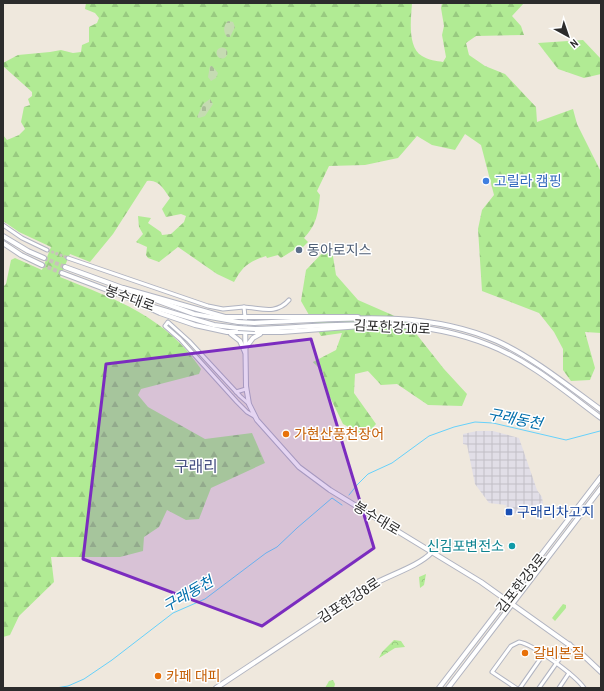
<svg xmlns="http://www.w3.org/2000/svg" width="604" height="691" viewBox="0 0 604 691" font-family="'Archivo Narrow','Noto Sans KR',sans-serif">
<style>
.industrial{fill:url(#industrial-grid)}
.forest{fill:url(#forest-firs)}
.cemetery{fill:url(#cemetery-stones)}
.park{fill:url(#park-crowns)}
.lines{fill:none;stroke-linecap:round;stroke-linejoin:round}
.stream{stroke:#66d1fb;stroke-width:1}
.street-tunnel{stroke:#c8c2ba;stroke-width:3;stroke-dasharray:3 1.5;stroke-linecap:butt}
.secondary-tunnel{stroke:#c8c2ba;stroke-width:4;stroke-dasharray:4 2;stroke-linecap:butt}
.street-casing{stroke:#b1b4c1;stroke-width:5}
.secondary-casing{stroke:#b1b4c1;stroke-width:6}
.street{stroke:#fff;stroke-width:3}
.secondary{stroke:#fff;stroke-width:4}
.secondary-bridge-casing{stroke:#b1b4c1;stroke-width:6;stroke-linecap:butt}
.secondary-bridge{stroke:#fff;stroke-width:4}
.marked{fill:#7b2cbf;fill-opacity:0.2;stroke:#7b2cbf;stroke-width:3;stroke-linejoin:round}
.shop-dot{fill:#3f7fe0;stroke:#fff;stroke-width:1.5}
.service-dot{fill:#5c6f8a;stroke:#fff;stroke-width:1.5}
.food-dot{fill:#e8710a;stroke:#fff;stroke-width:1.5}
.transit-dot{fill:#1a4fb4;stroke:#fff;stroke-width:1.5}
.culture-dot{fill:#0f9aa8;stroke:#fff;stroke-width:1.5}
.labels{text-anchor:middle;stroke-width:3;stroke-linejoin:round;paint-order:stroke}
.shop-label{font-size:14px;fill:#366cbe;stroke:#fff;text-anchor:start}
.service-label{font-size:14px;fill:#4e5e75;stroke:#fff;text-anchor:start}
.street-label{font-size:14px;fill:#2c2c2c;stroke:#fff}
.food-label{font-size:14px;fill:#c56008;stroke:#fff;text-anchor:start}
.transit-label{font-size:14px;fill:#164399;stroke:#fff;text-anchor:start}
.culture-label{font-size:14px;fill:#0d838f;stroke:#fff;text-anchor:end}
.water-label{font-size:15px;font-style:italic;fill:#006eac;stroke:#fff}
.quarter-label{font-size:16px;fill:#475182;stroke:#fff}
</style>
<defs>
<pattern id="industrial-grid" width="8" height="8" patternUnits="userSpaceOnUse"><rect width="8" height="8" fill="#e1dee7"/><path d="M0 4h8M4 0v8" fill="none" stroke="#c1bfc6"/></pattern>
<pattern id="forest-firs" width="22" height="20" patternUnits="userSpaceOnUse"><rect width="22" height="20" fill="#b1eb94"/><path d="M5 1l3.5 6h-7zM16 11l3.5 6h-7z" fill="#98ca80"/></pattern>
<pattern id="cemetery-stones" width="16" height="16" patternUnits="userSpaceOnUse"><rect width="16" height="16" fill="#c5dbb2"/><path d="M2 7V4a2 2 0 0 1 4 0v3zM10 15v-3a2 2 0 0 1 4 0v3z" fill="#a9bc99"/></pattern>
<pattern id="park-crowns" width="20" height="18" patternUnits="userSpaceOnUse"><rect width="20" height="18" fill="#b1eb94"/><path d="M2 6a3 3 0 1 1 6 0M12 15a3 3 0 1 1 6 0" fill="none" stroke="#98ca80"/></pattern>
</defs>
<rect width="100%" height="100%" fill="#efe8dd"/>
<path class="industrial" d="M 477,431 L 493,431 L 519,438 L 537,490 L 542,497 L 543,504 L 504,517 L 506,505 L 489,503 L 475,484 L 467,445 L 463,444 L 463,434 Z"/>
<g class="forest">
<path d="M 86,3 L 412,3 C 411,18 407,47 422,56 C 428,60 437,61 443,62 L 446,57 L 442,35 L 444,26 L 441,8 L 442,3 L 524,3 L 512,16 L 521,26 L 524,35 L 476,36 L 466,43 L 469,55 L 485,66 L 505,74 L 536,107 L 537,122 L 573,109 L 577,124 L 601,172 L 601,333 L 585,332 L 595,368 L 590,380 L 571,381 L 563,370 L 563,349 L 554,332 L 539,313 L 482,291 L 478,229 L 482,210 L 494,195 L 481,145 L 465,134 L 455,150 L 432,145 L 417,136 L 398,158 L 365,165 L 329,166 L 317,191 L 320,195 C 318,214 317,224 304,238 L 308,242 L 300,250 L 297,248 L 281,258 L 278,255 L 267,258 L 266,256 C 248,262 243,266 234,282 L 217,274 L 178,247 L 159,262 L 148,258 L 146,255 L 147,247 L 136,242 L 143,234 L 139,227 L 138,216 L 151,218 L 148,223 L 161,232 L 162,235 L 171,234 L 184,222 L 186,216 L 181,214 L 166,217 L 162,209 L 170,198 C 164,190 159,179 147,181 L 113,234 L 90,262 L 70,254 L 60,277 C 117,300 165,316 201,369 L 199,374 L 141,389 L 138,395 L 148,407 L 205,439 L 252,433 L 265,463 L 211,488 L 199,519 L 186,520 L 167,510 L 159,527 L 144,537 L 143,551 L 120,557 L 51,557 L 54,582 L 19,616 L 10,635 L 3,637 L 3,287 L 6,284 L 11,260 L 15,258 L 42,270 L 51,247 L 19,232 L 3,221 L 3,135 L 7,140 L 19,135 L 25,129 L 21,122 L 24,107 L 30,105 L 28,99 L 32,96 L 32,92 L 3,66 L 3,63 L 18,55 L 50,52 L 61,50 L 73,53 L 81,52 L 82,45 L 89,42 L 89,27 L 97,23 L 99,18 L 95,13 L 85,9 Z"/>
<path d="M 583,40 L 601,59 L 601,74 L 584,78 L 558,69 L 538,43 Z"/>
<path d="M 331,244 L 336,275 L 358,300 L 406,321 L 444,369 L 467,394 L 462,406 L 428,405 L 397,384 L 381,385 L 368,371 L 355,374 L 354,393 L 376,424 L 365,436 L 343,424 L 328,393 L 323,372 L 313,362 L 336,350 L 342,333 L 321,336 L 301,301 L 306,270 Z"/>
</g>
<g class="cemetery">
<path d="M 228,21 L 233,22 L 235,27 L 230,37 L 227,37 C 223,32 223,25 228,21 Z"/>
<circle cx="222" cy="53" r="5.5"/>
<path d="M 210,66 L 212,66 L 218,73 L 216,78 L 211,81 L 208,77 Z"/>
<path d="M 210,99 L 213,104 L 205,116 L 199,118 L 197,117 L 203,104 Z"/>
</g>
<g class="park">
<path d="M 426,574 L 424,585 L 420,588 L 419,577 Z"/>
<path d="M 563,604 L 566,605 L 566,608 L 555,621 L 552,618 Z"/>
<path d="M 394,640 L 401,641 L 405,647 L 395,648 L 379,658 L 382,652 Z"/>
<path d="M 333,680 L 335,684 L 334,688 L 325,688 L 329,681 Z"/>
</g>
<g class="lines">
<g class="stream">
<path d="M 349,495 L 357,485 L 368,474 L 392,463 L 429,436 L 454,427 L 475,422 L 493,423 L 566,440 L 600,431"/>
<path d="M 3,686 L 5,688"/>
<path d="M 56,688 L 68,686 L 84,679 L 112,660 L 173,613 L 205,599 L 266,553 L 277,547 L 297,528 L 332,498 L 342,505"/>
</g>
<path class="street-tunnel" d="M 47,250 L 68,258"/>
<g class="secondary-tunnel">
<path d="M 44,258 L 65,267"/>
<path d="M 42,265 L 62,273"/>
</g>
<g class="street-casing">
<g id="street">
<path d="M 3,225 L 22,238 L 47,250"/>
<path d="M 68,258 L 208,306 L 223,309 L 244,307 L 245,317"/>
<path d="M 244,307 C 261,308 276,315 289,300"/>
<path d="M 236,392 L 246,389"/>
<path d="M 249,404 L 240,396 L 189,341 L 168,322 L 165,326 L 180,339 L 237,402 L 247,412 L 254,416"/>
<path d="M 516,688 L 492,672 L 511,646 L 519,642 C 533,644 576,676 584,688"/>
<path d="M 520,688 L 543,655"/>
<path d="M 539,688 L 570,644"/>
<path d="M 559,688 L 569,673"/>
</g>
</g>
<g class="secondary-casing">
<g id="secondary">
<path d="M 3,236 L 28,251 L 44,258"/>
<path d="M 3,243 L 21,255 L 42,265"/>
<path d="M 65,267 L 194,314 L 238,322"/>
<path d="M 62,273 L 134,300"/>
<path d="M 123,288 L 225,317 L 358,317"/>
<path d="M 132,300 L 160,313 L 195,325 L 227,332 L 282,332 L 361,326"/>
<path d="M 150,306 L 214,325 L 238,328"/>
<path d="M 245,318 L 246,386 L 249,404 L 257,420 L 299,467 L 330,490 L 481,582 L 582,654 L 601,672"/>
<path d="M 254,323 C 335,320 420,307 497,341 C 534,358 568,386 601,410"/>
<path d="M 255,329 C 334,326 414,314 489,345 C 530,361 566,392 601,418"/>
<path d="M 231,334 L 240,341 L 245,352"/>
<path d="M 246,347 L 253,338 L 260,334"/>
<path d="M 216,688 L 370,586 C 387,576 419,566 431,553"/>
<path d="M 439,688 L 601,477"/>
<path d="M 448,688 L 601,488"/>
</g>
</g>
<use href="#street" class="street"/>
<use href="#secondary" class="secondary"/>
<g class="secondary-bridge-casing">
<g id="secondary-bridge">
<path d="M 238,322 L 254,323"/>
<path d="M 238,328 L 255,329"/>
</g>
</g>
<use href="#secondary-bridge" class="secondary-bridge"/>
</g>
<path class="marked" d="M 311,339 L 374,548 L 262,626 L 83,559 L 106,364 Z"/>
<circle class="shop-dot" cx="486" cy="181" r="4"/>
<circle class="service-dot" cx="299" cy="250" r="4"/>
<g class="food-dot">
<circle cx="286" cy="434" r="4"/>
<circle cx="525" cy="653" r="4"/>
<circle cx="158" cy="676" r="4"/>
</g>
<rect class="transit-dot" x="505" y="508" width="8" height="8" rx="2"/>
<circle class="culture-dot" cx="512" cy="546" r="4"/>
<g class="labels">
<g class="shop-label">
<text x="494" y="186">고릴라 캠핑</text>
</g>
<g class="service-label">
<text x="307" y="255">동아로지스</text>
</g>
<g class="street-label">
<text transform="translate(130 298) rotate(20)" y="5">봉수대로</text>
<text transform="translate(392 327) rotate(3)" y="5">김포한강10로</text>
<text transform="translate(377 518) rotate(31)" y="5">봉수대로</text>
<text transform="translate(521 583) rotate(-52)" y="5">김포한강3로</text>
<text transform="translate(349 600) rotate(-33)" y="5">김포한강8로</text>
</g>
<g class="food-label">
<text x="294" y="439">가현산풍천장어</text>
<text x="533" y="658">갈비본질</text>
<text x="166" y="681">카페 대피</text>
</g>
<g class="transit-label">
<text x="517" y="517">구래리차고지</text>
</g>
<g class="culture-label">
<text x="504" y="551">신김포변전소</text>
</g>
<g class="water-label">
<text transform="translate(515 419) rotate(11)" y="5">구래동천</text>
<text transform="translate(188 594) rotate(-30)" y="5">구래동천</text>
</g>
<g class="quarter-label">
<text x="196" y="472">구래리</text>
</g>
</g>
<rect width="604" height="691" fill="none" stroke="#2c2c2c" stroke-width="8"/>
<g transform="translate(568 36) rotate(140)" stroke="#ffffff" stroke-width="3" paint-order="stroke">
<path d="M0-3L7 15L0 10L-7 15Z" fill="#2c2c2c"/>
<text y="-6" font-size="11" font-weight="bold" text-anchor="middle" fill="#2c2c2c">N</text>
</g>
</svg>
